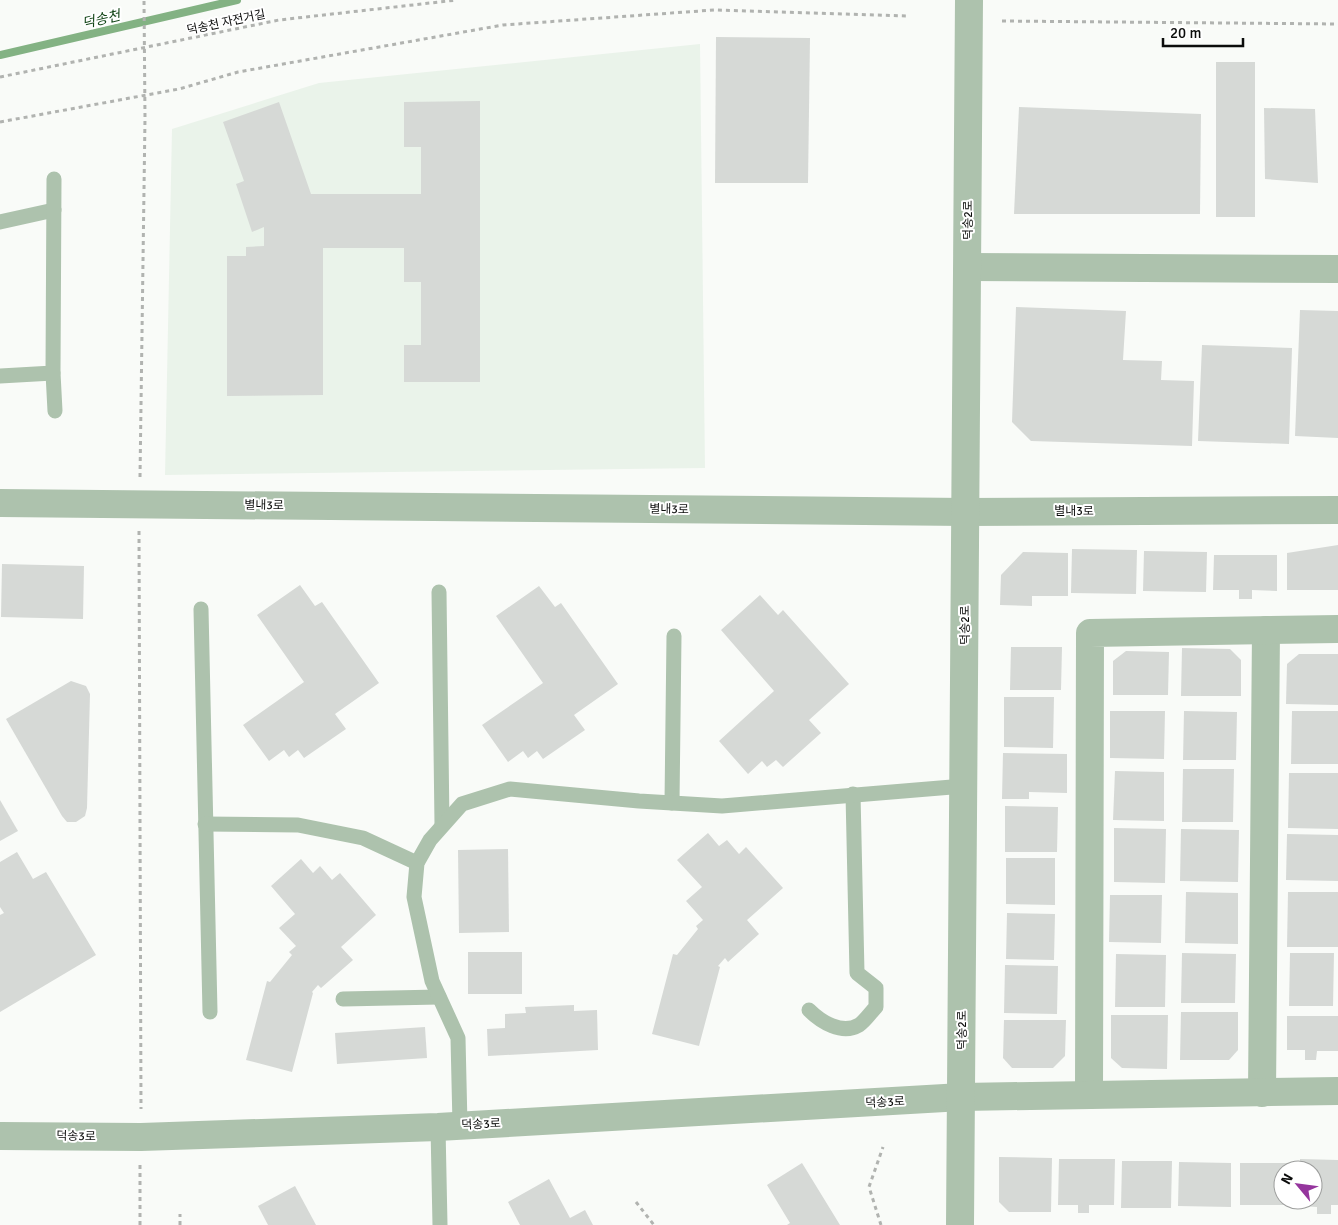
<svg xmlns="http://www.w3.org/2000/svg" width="1338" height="1225" viewBox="0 0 1338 1225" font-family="Signika,'Noto Sans KR',sans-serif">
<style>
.built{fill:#eaf3ea}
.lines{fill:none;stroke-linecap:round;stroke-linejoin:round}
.stream{stroke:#83b283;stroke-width:8}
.building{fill:#d6d9d6}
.path{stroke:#b1b3b0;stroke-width:3;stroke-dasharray:4 4;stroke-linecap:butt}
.lane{stroke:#adc2ad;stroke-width:15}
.street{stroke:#adc2ad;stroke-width:28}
.labels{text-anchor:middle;stroke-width:4;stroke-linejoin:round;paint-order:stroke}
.street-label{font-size:12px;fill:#0b0c0b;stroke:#fff}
.water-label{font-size:14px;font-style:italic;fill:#124517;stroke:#fff}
</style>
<rect width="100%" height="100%" fill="#f9fbf8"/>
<path class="built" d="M 700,44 L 705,468 L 165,475 L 172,129 L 319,83 Z"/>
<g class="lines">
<path class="stream" d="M 0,55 L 237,0"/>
</g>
<g class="building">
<path d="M 716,37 L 810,38 L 808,183 L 715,183 Z"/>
<rect x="1216" y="62" width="39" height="155"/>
<path d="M 480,101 L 480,382 L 404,382 L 404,345 L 421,345 L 421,282 L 404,282 L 404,248 L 323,248 L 323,395 L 227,396 L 227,256 L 246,256 L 246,247 L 264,246 L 264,227 L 252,232 L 236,184 L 244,181 L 223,122 L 279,102 L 311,194 L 421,194 L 421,147 L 404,147 L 404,102 Z"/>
<path d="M 1019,107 L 1201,114 L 1200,214 L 1014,214 Z"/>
<path d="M 1264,108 L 1315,109 L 1318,183 L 1265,179 Z"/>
<path d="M 1016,307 L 1126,311 L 1123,360 L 1162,361 L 1161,380 L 1194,381 L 1192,446 L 1031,441 L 1012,422 Z"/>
<path d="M 1300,310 L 1338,311 L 1338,438 L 1295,436 Z"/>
<path d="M 1202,345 L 1292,348 L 1289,444 L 1198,441 Z"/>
<path d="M 1338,545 L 1338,590 L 1287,590 L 1287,553 Z"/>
<path d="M 1072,549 L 1137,550 L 1136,594 L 1071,593 Z"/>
<path d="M 1144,551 L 1207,552 L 1206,592 L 1143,591 Z"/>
<path d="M 1023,552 L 1068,553 L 1068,596 L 1032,596 L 1032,606 L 1000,605 L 1001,575 Z"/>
<path d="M 1214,555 L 1277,555 L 1277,591 L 1252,590 L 1252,599 L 1239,599 L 1239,590 L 1213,590 Z"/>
<path d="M 2,564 L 84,566 L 83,619 L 1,617 Z"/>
<path d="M 300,585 L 315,606 L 322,602 L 379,683 L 335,714 L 346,729 L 304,758 L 298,750 L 289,757 L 284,750 L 269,761 L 243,725 L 304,682 L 257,615 Z"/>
<path d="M 539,586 L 555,607 L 561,603 L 618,684 L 574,715 L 585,730 L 543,759 L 537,751 L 528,758 L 523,751 L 508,762 L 482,725 L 543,683 L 496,616 Z"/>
<path d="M 760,595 L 778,615 L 783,610 L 849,684 L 809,720 L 821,733 L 783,767 L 776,760 L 767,767 L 762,761 L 748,774 L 719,741 L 774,691 L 721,630 Z"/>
<path d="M 1011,647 L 1062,647 L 1061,690 L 1010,690 Z"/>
<path d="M 1182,648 L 1230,649 L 1241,660 L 1241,696 L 1181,696 Z"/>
<path d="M 1126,651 L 1169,652 L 1168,695 L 1113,695 L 1113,661 Z"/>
<path d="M 1299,654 L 1338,654 L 1338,705 L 1286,704 L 1287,664 Z"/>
<path d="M 71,681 L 86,686 L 90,694 L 87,808 L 85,816 L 76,822 L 67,822 L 62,816 L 6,719 Z"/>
<path d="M 1004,697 L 1054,697 L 1053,748 L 1004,747 Z"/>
<path d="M 1110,711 L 1165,711 L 1164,759 L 1110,758 Z"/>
<path d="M 1184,711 L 1237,712 L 1236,760 L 1183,760 Z"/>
<path d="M 1292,711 L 1338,711 L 1338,764 L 1291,764 Z"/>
<path d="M 1003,753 L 1067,754 L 1067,793 L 1029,792 L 1029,799 L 1002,799 Z"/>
<path d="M 1183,769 L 1234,769 L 1233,822 L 1182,822 Z"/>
<path d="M 1115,771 L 1164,772 L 1164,821 L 1113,820 Z"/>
<path d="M 1289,773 L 1338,773 L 1338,829 L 1288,828 Z"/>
<path d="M 0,800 L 18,831 L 0,841 Z"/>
<path d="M 1005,806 L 1058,807 L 1057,852 L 1005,852 Z"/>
<path d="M 1114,828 L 1166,829 L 1165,883 L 1114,882 Z"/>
<path d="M 1181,829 L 1239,830 L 1238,882 L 1180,881 Z"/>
<path d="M 708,833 L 719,846 L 727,840 L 739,854 L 746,847 L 783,888 L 747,920 L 759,934 L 728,962 L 725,958 L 718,966 L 720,967 L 699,1046 L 652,1034 L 673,954 L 677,955 L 698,929 L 696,926 L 703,920 L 686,901 L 702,887 L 677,860 Z"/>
<path d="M 1287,834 L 1338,835 L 1338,881 L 1286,880 Z"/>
<path d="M 508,849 L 509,932 L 459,933 L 458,850 Z"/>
<path d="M 17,852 L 33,879 L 46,872 L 96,955 L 0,1012 L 0,915 L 4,913 L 0,907 L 0,862 Z"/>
<path d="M 1006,858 L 1055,858 L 1055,905 L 1006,904 Z"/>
<path d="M 301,859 L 313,873 L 320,866 L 332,880 L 340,873 L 376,915 L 341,947 L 353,960 L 321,988 L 318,985 L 312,992 L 313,993 L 292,1072 L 246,1060 L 267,981 L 270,982 L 292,955 L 289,952 L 296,946 L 279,928 L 295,914 L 271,886 Z"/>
<path d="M 1186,892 L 1238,893 L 1238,944 L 1185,943 Z"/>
<path d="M 1288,892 L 1338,892 L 1338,947 L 1287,947 Z"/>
<path d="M 1110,895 L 1162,895 L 1161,943 L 1109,942 Z"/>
<path d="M 1007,913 L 1055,914 L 1054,960 L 1006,959 Z"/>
<rect x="468" y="952" width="54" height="42"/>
<path d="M 1182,953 L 1236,954 L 1235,1003 L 1181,1003 Z"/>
<path d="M 1290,953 L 1334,953 L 1333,1006 L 1289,1006 Z"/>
<path d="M 1116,954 L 1166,955 L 1165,1007 L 1115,1007 Z"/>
<path d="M 1005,965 L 1058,966 L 1057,1014 L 1004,1013 Z"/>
<path d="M 574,1005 L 574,1011 L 597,1010 L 598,1050 L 488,1056 L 487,1029 L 505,1028 L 505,1014 L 526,1013 L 525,1007 Z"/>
<path d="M 1181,1012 L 1238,1012 L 1238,1050 L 1229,1060 L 1180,1060 Z"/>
<path d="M 1111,1015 L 1168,1015 L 1167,1069 L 1122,1068 L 1111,1058 Z"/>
<path d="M 1287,1016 L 1338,1016 L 1338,1051 L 1317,1051 L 1316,1060 L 1305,1060 L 1305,1050 L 1287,1050 Z"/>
<path d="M 1004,1020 L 1066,1020 L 1065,1056 L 1053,1068 L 1012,1068 L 1003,1058 Z"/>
<path d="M 425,1027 L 427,1058 L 337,1064 L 335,1033 Z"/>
<path d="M 999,1157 L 1052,1158 L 1051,1212 L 1009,1212 L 999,1202 Z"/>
<path d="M 1059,1159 L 1115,1159 L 1114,1205 L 1089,1205 L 1089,1213 L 1078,1213 L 1078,1205 L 1058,1205 Z"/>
<path d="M 1300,1159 L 1338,1160 L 1338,1205 L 1331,1205 L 1331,1214 L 1317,1214 L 1317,1207 L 1299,1206 L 1299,1200 L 1313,1200 L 1313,1170 L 1300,1170 Z"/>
<path d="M 1122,1161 L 1172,1161 L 1171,1208 L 1121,1208 Z"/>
<path d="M 1179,1162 L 1231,1163 L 1231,1207 L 1178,1206 Z"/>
<path d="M 802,1163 L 840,1225 L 787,1225 L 790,1223 L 767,1185 Z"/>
<path d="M 1240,1163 L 1292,1163 L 1292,1170 L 1283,1170 L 1283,1200 L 1292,1200 L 1292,1205 L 1240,1205 Z"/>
<path d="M 549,1179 L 570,1218 L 585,1210 L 593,1225 L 520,1225 L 508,1202 Z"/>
<path d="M 295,1186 L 316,1225 L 268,1225 L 258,1206 Z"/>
</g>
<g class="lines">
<g class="path">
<path d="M 1002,21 L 1338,24"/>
<path d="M 0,77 L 279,20 L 457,0"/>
<path d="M 0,122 L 179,89 L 238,72 L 503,25 L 714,10 L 907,16"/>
<path d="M 140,477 L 145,118 L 144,0"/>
<path d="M 139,531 L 141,1109"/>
<path d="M 636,1202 L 654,1225"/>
<path d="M 140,1225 L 140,1163"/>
<path d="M 180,1225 L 180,1214"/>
<path d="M 881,1225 L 869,1187 L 883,1147"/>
</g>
<g class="lane">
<path d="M 0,222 L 54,210"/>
<path d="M 53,373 L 55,411"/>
<path d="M 0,376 L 53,373 L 54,179"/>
<path d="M 439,592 L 442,825"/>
<path d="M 201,609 L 210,1012"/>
<path d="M 672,803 L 674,636"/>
<path d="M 205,824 L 298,825 L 363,838 L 417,863"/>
<path d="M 343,999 L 439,997"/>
<path d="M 809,1010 C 821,1022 842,1035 859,1025 C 865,1021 871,1012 876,1007 L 876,988 L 857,973 L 853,794"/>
<path d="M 460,1125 L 458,1038 L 432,981 L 414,897 L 417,863 L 430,840 L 462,804 L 510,789 L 639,801 L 722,806 L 964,786"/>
<path d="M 438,1127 L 440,1225"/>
</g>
<g class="street">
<path d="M 968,267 L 1338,269"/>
<path d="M 0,503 L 966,512 L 1338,510"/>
<path d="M 1262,1093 L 1266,630"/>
<path d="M 1089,1095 L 1090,633 L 1338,629"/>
<path d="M 0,1136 L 141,1137 L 438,1127 L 962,1097 L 1338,1091"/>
<path d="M 960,1225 L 969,0"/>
</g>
</g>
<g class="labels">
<g class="street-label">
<text transform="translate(226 22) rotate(-12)" y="4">덕송천 자전거길</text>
<text transform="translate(968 220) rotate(-90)" y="4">덕송2로</text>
<text transform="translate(264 505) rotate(1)" y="4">별내3로</text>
<text transform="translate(669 509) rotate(1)" y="4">별내3로</text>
<text x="1074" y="515">별내3로</text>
<text transform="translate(965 625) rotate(-90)" y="4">덕송2로</text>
<text transform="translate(962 1030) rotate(-90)" y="4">덕송2로</text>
<text transform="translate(885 1102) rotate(-3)" y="4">덕송3로</text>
<text transform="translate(481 1124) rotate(-3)" y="4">덕송3로</text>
<text transform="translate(76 1136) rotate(1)" y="4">덕송3로</text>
</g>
<g class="water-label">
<text transform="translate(101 19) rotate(-13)" y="5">덕송천</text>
</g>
</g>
<g transform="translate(1298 1185) rotate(299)"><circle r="24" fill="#ffffff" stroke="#9d9e9d"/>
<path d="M0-4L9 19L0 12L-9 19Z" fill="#95359d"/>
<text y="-8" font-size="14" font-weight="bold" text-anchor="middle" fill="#0b0c0b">N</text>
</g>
<path d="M1163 38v8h80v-8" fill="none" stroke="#0b0c0b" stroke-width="2.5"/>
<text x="1170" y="38" font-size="15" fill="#0b0c0b" stroke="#ffffff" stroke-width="4" paint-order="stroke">20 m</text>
</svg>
